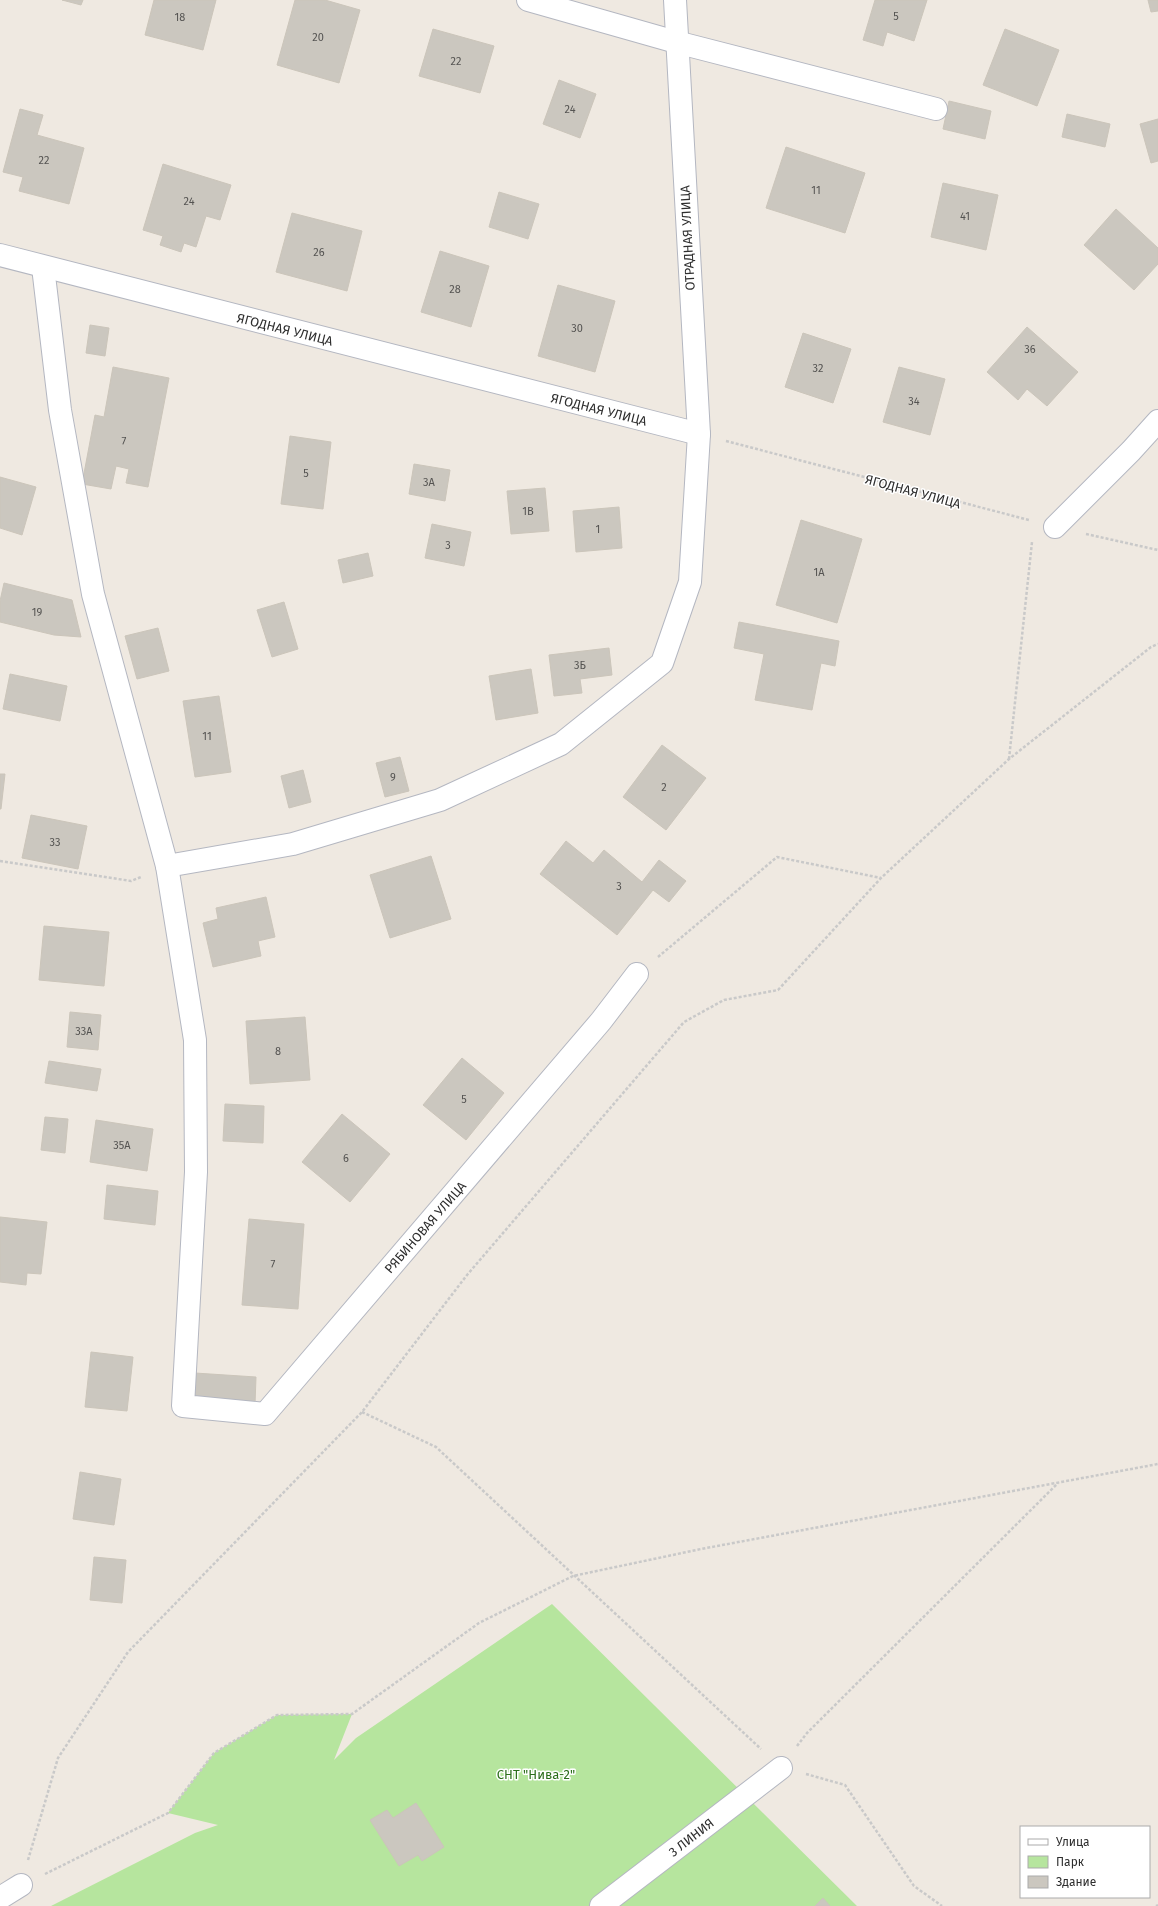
<svg xmlns="http://www.w3.org/2000/svg" width="1158" height="1906" viewBox="0 0 1158 1906" font-family="'Fira Sans',sans-serif">
<style>
.green{fill:#b6e59e}
.building{fill:#cbc7bf;stroke:#cbc5ba}
.lines{fill:none;stroke-linecap:round;stroke-linejoin:round}
.minor-casing{stroke:#b4b7c1;stroke-width:24}
.path{stroke:#c9c9c9;stroke-width:2.5;stroke-dasharray:3 2;stroke-linecap:butt}
.minor{stroke:#fff;stroke-width:22}
.labels{text-anchor:middle;stroke-width:3;stroke-linejoin:round;paint-order:stroke}
.number-label{font-size:11px;fill:#555452}
.street-label{font-size:13px;fill:#2e2e2e;stroke:#fff}
.park-label{font-size:13px;fill:#2c6e1b;stroke:#fff}
</style>
<rect width="100%" height="100%" fill="#efe9e1"/>
<path class="green" d="M 552,1604 L 857,1906 L 51,1906 L 195,1833 L 218,1825 L 168,1813 L 214,1753 L 277,1715 L 352,1714 L 334,1760 L 356,1738 Z"/>
<g class="building">
<path d="M 62,0 L 83,0 L 81,5 Z"/>
<path d="M 154,0 L 216,0 L 203,50 L 145,35 Z"/>
<path d="M 295,0 L 325,0 L 360,10 L 339,83 L 277,65 Z"/>
<path d="M 875,0 L 927,0 L 914,41 L 887,32 L 883,46 L 863,40 Z"/>
<path d="M 1148,0 L 1158,0 L 1158,11 L 1151,12 Z"/>
<path d="M 433,29 L 494,46 L 480,93 L 419,76 Z"/>
<path d="M 1005,29 L 1059,50 L 1037,106 L 983,85 Z"/>
<path d="M 559,80 L 596,94 L 580,138 L 543,124 Z"/>
<path d="M 949,101 L 991,111 L 985,139 L 943,129 Z"/>
<path d="M 20,109 L 43,115 L 37,135 L 84,148 L 69,204 L 19,191 L 23,177 L 3,172 Z"/>
<path d="M 1067,114 L 1110,124 L 1105,147 L 1062,137 Z"/>
<path d="M 1158,119 L 1158,161 L 1151,163 L 1140,124 Z"/>
<path d="M 786,147 L 865,173 L 845,233 L 766,208 Z"/>
<path d="M 163,164 L 231,185 L 220,220 L 206,216 L 196,247 L 184,243 L 181,252 L 160,245 L 163,236 L 143,230 Z"/>
<path d="M 943,183 L 998,195 L 986,250 L 931,237 Z"/>
<path d="M 499,192 L 539,204 L 528,239 L 489,227 Z"/>
<path d="M 1116,209 L 1158,248 L 1158,264 L 1134,290 L 1084,245 Z"/>
<path d="M 292,213 L 362,231 L 347,291 L 276,272 Z"/>
<path d="M 440,251 L 489,266 L 471,327 L 421,312 Z"/>
<path d="M 558,285 L 615,301 L 595,372 L 538,356 Z"/>
<path d="M 90,325 L 109,328 L 105,356 L 86,353 Z"/>
<path d="M 1027,327 L 1078,372 L 1047,406 L 1027,389 L 1018,400 L 987,372 Z"/>
<path d="M 803,333 L 851,349 L 833,403 L 785,387 Z"/>
<path d="M 113,367 L 169,378 L 148,487 L 126,483 L 129,469 L 116,466 L 111,489 L 82,484 L 95,415 L 104,417 Z"/>
<path d="M 899,367 L 945,379 L 930,435 L 883,422 Z"/>
<path d="M 290,436 L 331,442 L 323,509 L 281,504 Z"/>
<path d="M 414,464 L 450,470 L 445,501 L 409,494 Z"/>
<path d="M 0,477 L 36,487 L 22,535 L 0,528 Z"/>
<path d="M 545,488 L 549,531 L 511,534 L 507,491 Z"/>
<path d="M 619,507 L 622,548 L 576,552 L 573,511 Z"/>
<path d="M 801,520 L 862,539 L 837,623 L 776,605 Z"/>
<path d="M 432,524 L 471,532 L 464,566 L 425,558 Z"/>
<path d="M 368,553 L 373,576 L 343,583 L 338,560 Z"/>
<path d="M 4,583 L 72,600 L 81,637 L 54,635 L 0,622 L 0,601 Z"/>
<path d="M 284,602 L 298,649 L 272,657 L 257,610 Z"/>
<path d="M 739,622 L 839,641 L 835,666 L 821,663 L 812,710 L 755,700 L 764,654 L 734,648 Z"/>
<path d="M 158,628 L 169,671 L 137,679 L 125,636 Z"/>
<path d="M 609,648 L 612,675 L 580,679 L 582,693 L 554,696 L 549,655 Z"/>
<path d="M 531,669 L 538,713 L 496,720 L 489,676 Z"/>
<path d="M 10,674 L 67,686 L 60,721 L 3,709 Z"/>
<path d="M 219,696 L 231,772 L 195,777 L 183,701 Z"/>
<path d="M 662,745 L 706,778 L 666,830 L 623,797 Z"/>
<path d="M 400,757 L 409,791 L 385,797 L 376,763 Z"/>
<path d="M 303,770 L 311,802 L 289,808 L 281,776 Z"/>
<path d="M 0,774 L 5,774 L 1,809 L 0,809 Z"/>
<path d="M 31,815 L 87,826 L 78,869 L 22,858 Z"/>
<path d="M 566,841 L 593,863 L 604,850 L 642,882 L 659,860 L 686,881 L 669,902 L 653,890 L 617,935 L 540,874 Z"/>
<path d="M 431,856 L 451,919 L 390,938 L 370,875 Z"/>
<path d="M 266,897 L 275,937 L 258,941 L 261,956 L 213,967 L 203,923 L 218,919 L 216,908 Z"/>
<path d="M 44,926 L 109,932 L 104,986 L 39,980 Z"/>
<path d="M 70,1012 L 101,1015 L 98,1050 L 67,1047 Z"/>
<path d="M 305,1017 L 310,1080 L 250,1084 L 246,1021 Z"/>
<path d="M 462,1058 L 504,1093 L 466,1140 L 423,1105 Z"/>
<path d="M 49,1061 L 101,1069 L 97,1091 L 45,1083 Z"/>
<path d="M 225,1104 L 264,1106 L 263,1143 L 223,1141 Z"/>
<path d="M 342,1114 L 390,1154 L 350,1202 L 302,1162 Z"/>
<path d="M 45,1117 L 68,1119 L 65,1153 L 41,1150 Z"/>
<path d="M 96,1120 L 153,1129 L 147,1171 L 90,1162 Z"/>
<path d="M 107,1185 L 158,1191 L 155,1225 L 104,1219 Z"/>
<path d="M 0,1217 L 47,1222 L 41,1274 L 27,1273 L 26,1285 L 0,1282 Z"/>
<path d="M 249,1219 L 304,1224 L 298,1309 L 242,1305 Z"/>
<path d="M 91,1352 L 133,1357 L 127,1411 L 85,1407 Z"/>
<path d="M 195,1373 L 256,1377 L 255,1404 L 193,1400 Z"/>
<path d="M 80,1472 L 121,1479 L 114,1525 L 73,1519 Z"/>
<path d="M 94,1557 L 126,1560 L 122,1603 L 90,1600 Z"/>
<path d="M 416,1803 L 444,1847 L 422,1861 L 418,1855 L 399,1866 L 370,1820 L 387,1810 L 393,1818 Z"/>
<path d="M 823,1898 L 830,1906 L 815,1906 Z"/>
</g>
<g class="lines">
<g class="minor-casing">
<g id="minor">
<path d="M 528,0 L 676,42 L 936,109"/>
<path d="M 0,255 L 699,434"/>
<path d="M 43,267 L 60,410 L 93,594 L 167,866"/>
<path d="M 1055,527 L 1131,451 L 1158,421"/>
<path d="M 637,974 L 601,1021 L 265,1414 L 183,1406 L 196,1172 L 195,1040 L 167,866 L 293,844 L 440,800 L 561,744 L 662,663 L 690,582 L 699,434 L 675,0"/>
<path d="M 0,1898 L 21,1885"/>
<path d="M 601,1906 L 781,1768"/>
</g>
</g>
<g class="path">
<path d="M 726,441 L 1029,520"/>
<path d="M 1086,534 L 1158,550"/>
<path d="M 1009,759 L 1032,542"/>
<path d="M 0,861 L 131,881 L 141,877"/>
<path d="M 658,957 L 777,857 L 881,878"/>
<path d="M 362,1412 L 436,1447 L 761,1749"/>
<path d="M 797,1746 L 807,1733 L 1058,1483"/>
<path d="M 806,1774 L 845,1785 L 914,1886 L 942,1906"/>
<path d="M 28,1860 L 58,1758 L 128,1652 L 362,1412 L 467,1275 L 684,1022 L 724,1000 L 778,990 L 881,878 L 1009,759 L 1151,647 L 1158,644"/>
<path d="M 45,1874 L 168,1813 L 214,1753 L 277,1715 L 352,1714 L 479,1623 L 573,1576 L 701,1549 L 1158,1464"/>
<path d="M 1156,1906 L 1158,1905"/>
</g>
<use href="#minor" class="minor"/>
</g>
<g class="labels">
<g class="number-label">
<text x="896" y="20">5</text>
<text x="180" y="21">18</text>
<text x="318" y="41">20</text>
<text x="456" y="65">22</text>
<text x="570" y="113">24</text>
<text x="44" y="164">22</text>
<text x="816" y="194">11</text>
<text x="189" y="205">24</text>
<text x="965" y="220">41</text>
<text x="319" y="256">26</text>
<text x="455" y="293">28</text>
<text x="577" y="332">30</text>
<text x="1030" y="353">36</text>
<text x="818" y="372">32</text>
<text x="914" y="405">34</text>
<text x="124" y="445">7</text>
<text x="306" y="477">5</text>
<text x="429" y="486">3А</text>
<text x="528" y="515">1В</text>
<text x="598" y="533">1</text>
<text x="448" y="549">3</text>
<text x="819" y="576">1А</text>
<text x="37" y="616">19</text>
<text x="580" y="669">3Б</text>
<text x="207" y="740">11</text>
<text x="393" y="781">9</text>
<text x="664" y="791">2</text>
<text x="55" y="846">33</text>
<text x="619" y="890">3</text>
<text x="84" y="1035">33А</text>
<text x="278" y="1055">8</text>
<text x="464" y="1103">5</text>
<text x="122" y="1149">35А</text>
<text x="346" y="1162">6</text>
<text x="273" y="1268">7</text>
</g>
<g class="street-label">
<text transform="translate(687 238) rotate(-93)" y="5">ОТРАДНАЯ УЛИЦА</text>
<text transform="translate(285 329) rotate(14)" y="5">ЯГОДНАЯ УЛИЦА</text>
<text transform="translate(599 409) rotate(14)" y="5">ЯГОДНАЯ УЛИЦА</text>
<text transform="translate(913 491) rotate(15)" y="5">ЯГОДНАЯ УЛИЦА</text>
<text transform="translate(425 1227) rotate(-49)" y="5">РЯБИНОВАЯ УЛИЦА</text>
<text transform="translate(691 1837) rotate(-38)" y="5">3 ЛИНИЯ</text>
</g>
<g class="park-label">
<text x="536" y="1779">СНТ "Нива-2"</text>
</g>
</g>
<rect x="1020" y="1826" width="130" height="72" fill="#ffffff" stroke="#ababab"/>
<rect x="1028" y="1839" width="20" height="6" fill="#ffffff" stroke="#ababab"/>
<text x="1056" y="1846" font-size="12" fill="#2e2e2e">Улица</text>
<rect x="1028" y="1856" width="20" height="12" fill="#b6e59e" stroke="#ababab"/>
<text x="1056" y="1866" font-size="12" fill="#2e2e2e">Парк</text>
<rect x="1028" y="1876" width="20" height="12" fill="#cbc7bf" stroke="#ababab"/>
<text x="1056" y="1886" font-size="12" fill="#2e2e2e">Здание</text>
</svg>
